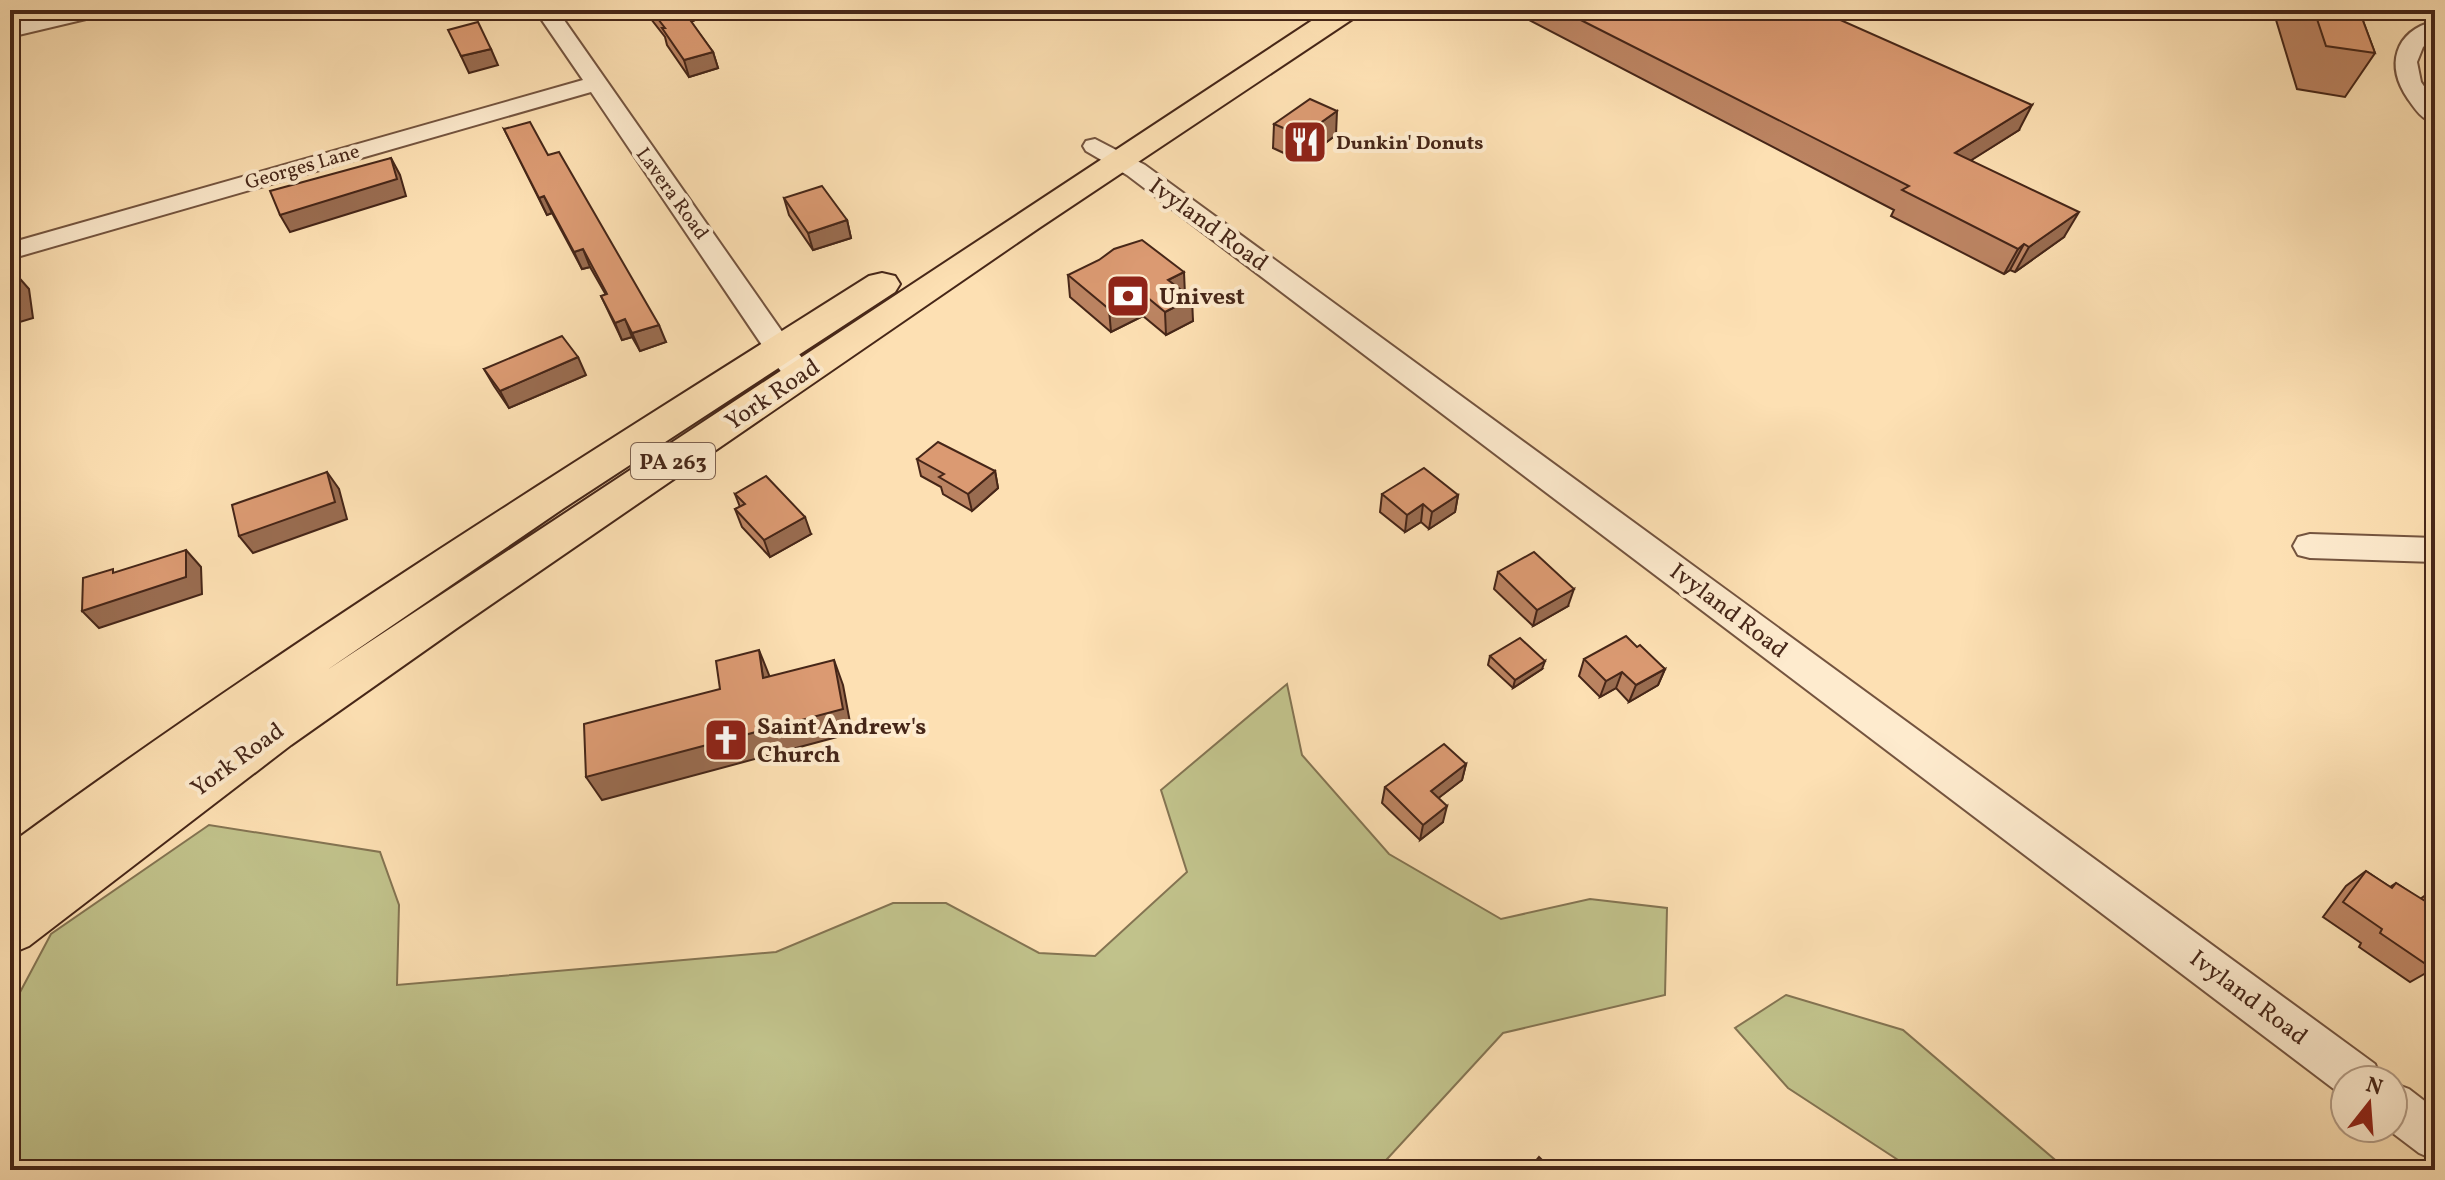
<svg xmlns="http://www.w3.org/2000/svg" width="2445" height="1180" viewBox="0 0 2445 1180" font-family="Vollkorn,serif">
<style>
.green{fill:#c1c28b;stroke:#847452;stroke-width:2}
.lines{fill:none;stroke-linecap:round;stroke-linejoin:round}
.minor-casing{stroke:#74543f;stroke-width:4}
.highway-casing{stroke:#462618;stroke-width:4}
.minor{fill:#feebce;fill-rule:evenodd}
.highway{fill:#fde0b3;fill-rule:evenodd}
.wall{fill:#bc8462;stroke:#462618;stroke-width:2}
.shaded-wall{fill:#996c50;stroke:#462618;stroke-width:2}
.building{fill:#db9a72;stroke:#462618;stroke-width:2}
.labels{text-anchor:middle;stroke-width:8;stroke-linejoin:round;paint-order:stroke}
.far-poi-label{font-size:20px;font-weight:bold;fill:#462618;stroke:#feebce;text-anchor:start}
.far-street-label{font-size:20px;fill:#462618;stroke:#feebce}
.shield{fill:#feebce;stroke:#7d614f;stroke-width:2}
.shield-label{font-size:22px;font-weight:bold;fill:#462618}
.street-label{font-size:24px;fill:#462618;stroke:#feebce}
.poi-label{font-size:24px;font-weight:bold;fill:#462618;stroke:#feebce;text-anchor:start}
</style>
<rect width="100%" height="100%" fill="#fde0b3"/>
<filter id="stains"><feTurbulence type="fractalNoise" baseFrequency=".0025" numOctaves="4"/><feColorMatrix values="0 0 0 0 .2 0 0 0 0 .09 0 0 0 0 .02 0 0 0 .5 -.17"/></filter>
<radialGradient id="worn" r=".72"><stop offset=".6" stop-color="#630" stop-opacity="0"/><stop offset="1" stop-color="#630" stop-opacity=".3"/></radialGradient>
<g class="green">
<path d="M 1287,684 L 1302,755 L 1389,854 L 1501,919 L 1590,899 L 1667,908 L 1665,995 L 1503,1033 L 1377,1170 L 10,1170 L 10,1011 L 51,934 L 209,825 L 380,852 L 399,905 L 397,985 L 776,952 L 893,903 L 946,903 L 1039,953 L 1095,956 L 1187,872 L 1161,790 Z"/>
<path d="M 1786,995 L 1903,1030 L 2067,1170 L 1897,1170 L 1898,1160 L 1788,1088 L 1735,1028 Z"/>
</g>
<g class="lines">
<g class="minor-casing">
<g id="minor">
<path d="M 67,10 L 106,10 L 103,15 L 10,37 L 10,23 Z"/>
<path d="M 535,10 L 557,10 L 790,343 L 816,375 L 811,382 C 790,388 782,372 770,357 L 591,92 L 10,259 L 10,243 L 583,80 Z"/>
<path d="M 2435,21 L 2435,37 L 2423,47 L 2417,62 L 2421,82 L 2435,102 L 2435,123 C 2422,120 2415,109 2408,99 C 2385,66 2394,31 2435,21 Z"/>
<path d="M 1095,139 L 1145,165 L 2375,1064 L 2381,1080 L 2345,1080 L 2343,1096 L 1127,175 L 1086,151 L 1083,146 L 1086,141 Z"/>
<path d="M 2310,534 L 2435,538 L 2435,562 L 2310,558 L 2298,555 L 2293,546 L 2298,537 Z"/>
<path d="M 2393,1083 L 2409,1089 L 2435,1109 L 2435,1160 L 2419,1153 L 2386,1128 L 2393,1128 Z"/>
</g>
</g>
<g class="highway-casing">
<path id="highway" d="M 1328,10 L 1361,10 L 1357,16 L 1039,228 L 457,628 L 291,745 L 29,946 L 10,954 L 10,844 C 287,641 579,459 869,276 L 882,273 L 895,276 L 900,284 L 895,292 L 564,508 L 327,670 Z"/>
</g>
<use href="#minor" class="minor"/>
<use href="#highway" class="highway"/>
</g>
<g class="wall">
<path d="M 644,10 L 692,10 L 695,20 L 691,22 L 713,52 L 718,68 L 689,77 L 667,45 L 665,37 Z"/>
<path d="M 1528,10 L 1818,10 L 2019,130 L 1971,160 L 2064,237 L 2015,272 L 2010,270 L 2004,274 L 1891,216 L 1894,210 L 1527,19 Z"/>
<path d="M 2273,10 L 2359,10 L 2375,53 L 2345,97 L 2297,89 Z"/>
<path d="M 1274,124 L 1336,135 L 1301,161 L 1273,148 Z"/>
<path d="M 504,129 L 548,155 L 666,342 L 640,351 L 632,337 L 622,340 L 601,296 L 606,295 L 590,267 L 582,269 L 552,213 L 547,215 Z"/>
<path d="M 784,198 L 847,220 L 851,238 L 813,250 L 789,215 Z"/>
<path d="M 1068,275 L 1185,293 L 1193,321 L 1166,335 L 1143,316 L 1111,332 L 1070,297 Z"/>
<path d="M 484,369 L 586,375 L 509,408 L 494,386 Z"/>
<path d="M 917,459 L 995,471 L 998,488 L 972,511 L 943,494 L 941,487 L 921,476 Z"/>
<path d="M 735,494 L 811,534 L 770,557 L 742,527 L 735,509 L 740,507 Z"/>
<path d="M 1382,494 L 1458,495 L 1455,512 L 1429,529 L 1421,522 L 1405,532 L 1380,512 Z"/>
<path d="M 1498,572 L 1568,606 L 1533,626 L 1494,589 Z"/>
<path d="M 1637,647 L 1665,669 L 1658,685 L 1629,702 L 1616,688 L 1600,697 L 1579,676 L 1584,659 Z"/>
<path d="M 1490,656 L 1542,669 L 1513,688 L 1488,665 Z"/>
<path d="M 1466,764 L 1462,780 L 1438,798 L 1443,822 L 1420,840 L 1382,803 L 1385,787 Z"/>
<path d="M 2366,871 L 2390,887 L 2396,883 L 2420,899 L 2433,890 L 2433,969 L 2410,982 L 2359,947 L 2361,943 L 2323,917 L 2346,886 Z"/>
</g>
<g class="shaded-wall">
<path d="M 682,10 L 692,10 L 695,20 L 686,23 Z"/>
<path d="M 491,49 L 498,65 L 469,73 L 461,56 Z"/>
<path d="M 713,52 L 718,68 L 689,77 L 684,60 Z"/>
<path d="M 2032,105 L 2019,130 L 1943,178 L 1955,153 Z"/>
<path d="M 1337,111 L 1336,135 L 1301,161 L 1302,136 Z"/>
<path d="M 391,158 L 400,175 L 406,196 L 290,232 L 280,215 Z"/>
<path d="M 544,196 L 552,213 L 547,215 L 539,198 Z"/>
<path d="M 2079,212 L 2064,237 L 2015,272 L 2029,247 Z"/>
<path d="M 847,220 L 851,238 L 813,250 L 808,233 Z"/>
<path d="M 2024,244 L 2010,270 L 2004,274 L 2018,249 Z"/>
<path d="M 583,249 L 590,267 L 582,269 L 574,252 Z"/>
<path d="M 14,272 L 29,289 L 33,318 L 10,325 L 10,303 Z"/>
<path d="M 1184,272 L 1185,295 L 1168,280 Z"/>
<path d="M 1142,293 L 1143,316 L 1111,332 L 1109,309 Z"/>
<path d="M 1192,298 L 1193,321 L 1166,335 L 1165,312 Z"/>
<path d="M 625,319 L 632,337 L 622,340 L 615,323 Z"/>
<path d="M 659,325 L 666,342 L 640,351 L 632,333 Z"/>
<path d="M 578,357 L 586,375 L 509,408 L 500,391 Z"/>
<path d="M 995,471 L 998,488 L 972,511 L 968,494 Z"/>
<path d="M 327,472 L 339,489 L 347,519 L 253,553 L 239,536 Z"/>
<path d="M 1458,495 L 1455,512 L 1429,529 L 1432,512 Z"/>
<path d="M 1423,504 L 1421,522 L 1405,532 L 1407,515 Z"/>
<path d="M 805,517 L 811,534 L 770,557 L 764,540 Z"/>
<path d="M 186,550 L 201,567 L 202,594 L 99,628 L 82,611 Z"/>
<path d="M 1574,589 L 1568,606 L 1533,626 L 1537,610 Z"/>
<path d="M 759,650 L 769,675 L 774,703 L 763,678 Z"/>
<path d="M 834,660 L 843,685 L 852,733 L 602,800 L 586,777 Z"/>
<path d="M 1545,661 L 1542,669 L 1513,688 L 1515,680 Z"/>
<path d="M 1665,669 L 1658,685 L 1629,702 L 1636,685 Z"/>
<path d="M 1622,672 L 1616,688 L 1600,697 L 1606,681 Z"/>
<path d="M 1466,764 L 1462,780 L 1428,806 L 1431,791 Z"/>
<path d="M 1447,806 L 1443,822 L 1420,840 L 1423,825 Z"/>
</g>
<g class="building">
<path d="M 651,10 L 683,10 L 713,52 L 684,60 L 662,28 L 665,28 Z"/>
<path d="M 1561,10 L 1818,10 L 2032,105 L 1955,153 L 2079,212 L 2029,247 L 2024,244 L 2018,249 L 1902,190 L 1909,186 Z"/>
<path d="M 2314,10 L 2359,10 L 2375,53 L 2326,46 Z"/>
<path d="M 478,22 L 491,49 L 461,56 L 448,30 Z"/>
<path d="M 1310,99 L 1337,111 L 1302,136 L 1274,124 Z"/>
<path d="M 530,122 L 548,155 L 559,152 L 659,325 L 632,333 L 625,319 L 615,323 L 601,296 L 607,294 L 583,249 L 574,252 L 544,196 L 539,198 L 504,129 Z"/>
<path d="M 391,158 L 397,179 L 280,215 L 270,191 Z"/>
<path d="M 822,186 L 847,220 L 808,233 L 784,198 Z"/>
<path d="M 1142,240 L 1184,272 L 1168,280 L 1192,298 L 1165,312 L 1142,293 L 1109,309 L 1068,275 L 1099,260 L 1114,249 Z"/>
<path d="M 14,272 L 18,300 L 10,303 L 10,273 Z"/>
<path d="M 562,336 L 578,357 L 500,391 L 484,369 Z"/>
<path d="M 938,442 L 995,471 L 968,494 L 939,477 L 944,474 L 917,459 Z"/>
<path d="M 1424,468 L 1458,495 L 1432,512 L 1423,504 L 1407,515 L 1382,494 Z"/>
<path d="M 327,472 L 335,502 L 239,536 L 232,505 Z"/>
<path d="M 766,476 L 805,517 L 764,540 L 735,509 L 745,504 L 735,494 Z"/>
<path d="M 186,550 L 186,577 L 82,611 L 83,578 L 113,569 L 113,573 Z"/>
<path d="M 1534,552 L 1574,589 L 1537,610 L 1498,572 Z"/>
<path d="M 1626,636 L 1637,647 L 1640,645 L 1665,669 L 1636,685 L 1622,672 L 1606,681 L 1584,659 Z"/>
<path d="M 1520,638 L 1545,661 L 1515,680 L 1490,656 Z"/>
<path d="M 759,650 L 763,678 L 834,660 L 843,709 L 586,777 L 584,724 L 720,689 L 716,661 Z"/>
<path d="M 1444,744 L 1466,764 L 1431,791 L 1447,806 L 1423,825 L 1385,787 Z"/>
<path d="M 2366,871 L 2392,888 L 2396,883 L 2425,901 L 2433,890 L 2435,892 L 2435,965 L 2433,969 L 2380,933 L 2382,929 L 2343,902 Z"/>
<path d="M 1539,1157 L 1552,1170 L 1528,1170 Z"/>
</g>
<defs>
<g id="restaurant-square" transform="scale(2.3)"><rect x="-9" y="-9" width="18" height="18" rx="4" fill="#8f2418" stroke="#feebce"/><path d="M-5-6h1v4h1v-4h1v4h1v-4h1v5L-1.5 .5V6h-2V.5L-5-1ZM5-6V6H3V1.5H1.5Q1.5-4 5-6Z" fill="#fff"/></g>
<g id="bank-square" transform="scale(2.3)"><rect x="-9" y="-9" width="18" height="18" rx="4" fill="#8f2418" stroke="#feebce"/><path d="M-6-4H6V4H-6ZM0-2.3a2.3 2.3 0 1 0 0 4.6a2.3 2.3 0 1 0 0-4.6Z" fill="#fff"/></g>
<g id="church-square" transform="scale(2.3)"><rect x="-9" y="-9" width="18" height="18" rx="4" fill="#8f2418" stroke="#feebce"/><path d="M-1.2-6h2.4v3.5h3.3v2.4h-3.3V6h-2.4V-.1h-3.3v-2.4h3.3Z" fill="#fff"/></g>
</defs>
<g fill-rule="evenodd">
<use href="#restaurant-square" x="1305" y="142"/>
<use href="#bank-square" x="1128" y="296"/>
<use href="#church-square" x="726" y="740"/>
</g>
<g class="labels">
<g class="far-poi-label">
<text x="1336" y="149">Dunkin' Donuts</text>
</g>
<g class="far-street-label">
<text transform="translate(302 166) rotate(-16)" y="7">Georges Lane</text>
<text transform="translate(673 193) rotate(54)" y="7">Lavera Road</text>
</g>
<rect class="shield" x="631" y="443" width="84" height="36" rx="6"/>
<g class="shield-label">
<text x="673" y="469">PA 263</text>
</g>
<g class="street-label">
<text transform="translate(1209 224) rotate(36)" y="8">Ivyland Road</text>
<text transform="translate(772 394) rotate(-34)" y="8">York Road</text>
<text transform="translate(1729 610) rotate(37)" y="8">Ivyland Road</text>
<text transform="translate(237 759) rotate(-36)" y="8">York Road</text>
<text transform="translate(2249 997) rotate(37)" y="8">Ivyland Road</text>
</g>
<g class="poi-label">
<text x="1159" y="304">Univest</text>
<text x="757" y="734">Saint Andrew's<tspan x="757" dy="28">Church</tspan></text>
</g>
</g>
<rect width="2445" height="1180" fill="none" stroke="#fde0b3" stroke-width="40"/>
<rect x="12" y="12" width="2421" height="1156" fill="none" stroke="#462618" stroke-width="4"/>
<rect x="20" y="20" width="2405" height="1140" fill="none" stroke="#462618" stroke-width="2"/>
<g transform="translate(2369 1104) rotate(17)"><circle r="38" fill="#feebce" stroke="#b49c85" stroke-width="2"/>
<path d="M0-6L14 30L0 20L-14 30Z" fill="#8f2418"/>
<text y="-12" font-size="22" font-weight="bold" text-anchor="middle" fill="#462618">N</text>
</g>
<rect width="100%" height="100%" filter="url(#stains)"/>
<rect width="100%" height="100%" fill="url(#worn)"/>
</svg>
